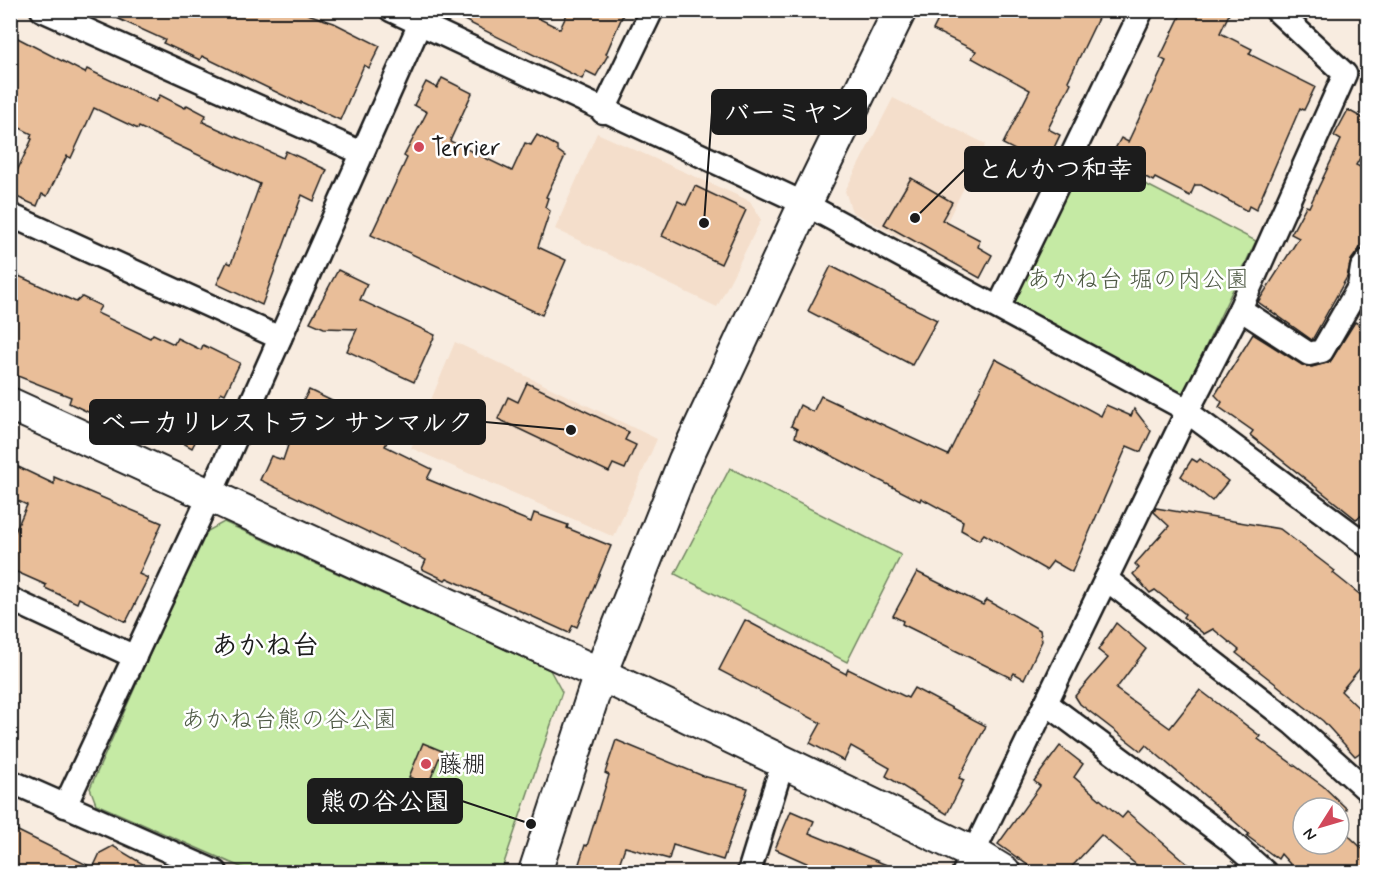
<svg xmlns="http://www.w3.org/2000/svg" width="1378" height="883" viewBox="0 0 1378 883" font-family="Mynerve,'Klee One',sans-serif">
<style>
.built{fill:#f4decb}
.green{fill:#c5eaa4;stroke:#708360;stroke-width:1.5}
.building{fill:#e9be99;stroke:#1c1c1c;stroke-width:1.5}
.lines{fill:none;stroke-linecap:round;stroke-linejoin:round}
.street-casing{stroke:#1c1c1c;stroke-width:27}
.secondary-casing{stroke:#1c1c1c;stroke-width:36}
.street{stroke:#fff;stroke-width:22}
.secondary{stroke:#fff;stroke-width:32}
.poi-dot{fill:#d1495b;stroke:#fff;stroke-width:2}
.labels{text-anchor:middle;stroke-width:5;stroke-linejoin:round;paint-order:stroke}
.poi-label{font-size:24px;fill:#1c1c1c;stroke:#fff;text-anchor:start}
.park-label{font-size:24px;fill:#4f5a45;stroke:#fff}
.quarter-label{font-size:27px;font-weight:bold;fill:#1c1c1c;stroke:#fff}
.leader{fill:none;stroke:#1c1c1c;stroke-width:2}
.callout-dot{fill:#1c1c1c;stroke:#fff;stroke-width:2}
.callout{fill:#1c1c1c;stroke:#1c1c1c;stroke-width:2}
.callout-label{font-size:26px;text-anchor:middle;font-weight:bold;fill:#fff}
</style>
<rect width="100%" height="100%" fill="#f8ece0"/>
<filter id="ink" filterUnits="userSpaceOnUse"><feTurbulence type="fractalNoise" baseFrequency=".0167" numOctaves="2"/><feDisplacementMap in="SourceGraphic" scale="12" xChannelSelector="R" yChannelSelector="G"/><feConvolveMatrix kernelMatrix="1 2 1 2 8 2 1 2 1" color-interpolation-filters="sRGB"/></filter>
<g filter="url(#ink)">
<g class="built">
<path d="M 893,98 L 986,144 L 931,253 L 852,212 L 845,191 Z"/>
<path d="M 597,133 L 750,201 L 761,220 L 717,307 L 555,229 Z"/>
<path d="M 455,342 L 657,439 L 614,537 L 411,448 Z"/>
</g>
<g class="green">
<path d="M 1089,155 L 1256,241 L 1178,405 L 1003,299 Z"/>
<path d="M 730,468 L 901,555 L 847,662 L 675,574 Z"/>
<path d="M 224,522 L 550,670 L 562,692 L 501,872 L 252,872 L 96,804 L 90,788 L 204,533 Z"/>
</g>
<g class="building">
<path d="M 99,10 L 296,10 L 334,23 L 380,46 L 369,68 L 364,65 L 340,120 L 301,102 L 301,104 L 202,56 L 200,60 L 163,43 L 165,40 Z"/>
<path d="M 444,10 L 522,10 L 560,29 L 569,10 L 625,10 L 606,54 L 608,55 L 596,76 L 586,71 L 582,79 Z"/>
<path d="M 943,10 L 1102,10 L 1068,81 L 1071,83 L 1048,129 L 1060,135 L 1050,156 L 1039,151 L 1035,160 L 1003,144 L 1030,90 L 972,58 L 976,51 L 933,30 Z"/>
<path d="M 1183,10 L 1231,10 L 1220,33 L 1252,49 L 1249,54 L 1315,87 L 1304,110 L 1300,108 L 1256,210 L 1249,206 L 1247,211 L 1201,185 L 1195,185 L 1190,196 L 1155,178 L 1153,181 L 1110,158 L 1121,138 L 1128,142 L 1166,61 L 1160,58 Z"/>
<path d="M 10,34 L 85,73 L 87,69 L 156,102 L 160,95 L 185,108 L 187,105 L 206,115 L 203,122 L 283,158 L 286,151 L 327,170 L 314,201 L 302,195 L 262,305 L 217,284 L 227,262 L 231,264 L 260,184 L 139,127 L 138,129 L 94,108 L 71,158 L 67,156 L 47,196 L 42,194 L 37,206 L 10,194 L 10,186 L 32,139 L 30,138 L 32,134 L 10,123 Z"/>
<path d="M 442,78 L 472,93 L 450,141 L 512,171 L 525,143 L 531,145 L 537,135 L 557,146 L 557,150 L 565,156 L 546,197 L 548,198 L 545,207 L 550,211 L 538,247 L 566,260 L 542,315 L 371,235 L 407,158 L 404,156 L 427,112 L 414,105 L 426,82 L 437,88 Z"/>
<path d="M 1348,110 L 1368,121 L 1368,144 L 1356,165 L 1368,171 L 1368,237 L 1351,260 L 1347,277 L 1312,340 L 1258,302 L 1299,238 L 1291,234 L 1306,206 L 1309,207 L 1341,140 L 1334,136 Z"/>
<path d="M 911,178 L 952,202 L 942,220 L 980,240 L 978,247 L 992,255 L 980,278 L 884,224 Z"/>
<path d="M 695,186 L 746,210 L 721,264 L 662,236 L 678,201 L 686,205 Z"/>
<path d="M 831,266 L 937,320 L 912,365 L 808,311 Z"/>
<path d="M 338,270 L 367,284 L 360,300 L 435,335 L 414,382 L 347,351 L 357,329 L 324,328 L 310,322 Z"/>
<path d="M 10,272 L 76,302 L 82,297 L 101,306 L 97,313 L 150,338 L 153,334 L 174,344 L 177,338 L 201,350 L 203,345 L 240,363 L 225,394 L 221,392 L 192,448 L 156,428 L 150,441 L 69,403 L 71,397 L 10,373 Z"/>
<path d="M 1355,322 L 1368,330 L 1368,512 L 1356,519 L 1250,435 L 1253,431 L 1219,407 L 1222,402 L 1215,395 L 1253,334 L 1302,365 L 1312,367 L 1330,362 Z"/>
<path d="M 995,359 L 1101,416 L 1106,405 L 1131,416 L 1134,409 L 1151,431 L 1141,452 L 1127,446 L 1072,572 L 1053,561 L 1046,570 L 984,534 L 979,540 L 961,530 L 963,521 L 921,498 L 920,501 L 795,437 L 797,429 L 791,426 L 800,405 L 813,412 L 821,396 L 948,455 Z"/>
<path d="M 527,383 L 629,432 L 625,440 L 636,445 L 625,469 L 613,464 L 609,472 L 498,419 L 508,397 L 518,402 Z"/>
<path d="M 309,390 L 393,430 L 385,446 L 432,469 L 427,479 L 531,522 L 534,513 L 568,525 L 567,528 L 611,546 L 577,627 L 573,625 L 569,633 L 447,578 L 445,580 L 422,569 L 426,560 L 260,480 L 271,456 L 283,460 L 297,419 L 295,418 Z"/>
<path d="M 1192,459 L 1197,462 L 1200,459 L 1228,481 L 1212,501 L 1181,476 Z"/>
<path d="M 10,463 L 54,484 L 54,477 L 162,523 L 139,574 L 148,578 L 126,622 L 79,598 L 77,603 L 45,588 L 46,585 L 10,569 L 10,543 L 27,505 L 10,497 Z"/>
<path d="M 1156,508 L 1280,529 L 1335,571 L 1333,573 L 1368,601 L 1368,659 L 1341,691 L 1368,717 L 1368,747 L 1355,756 L 1323,721 L 1236,653 L 1239,650 L 1213,629 L 1204,634 L 1183,617 L 1185,614 L 1155,590 L 1150,593 L 1133,574 L 1139,568 L 1135,564 L 1169,526 L 1154,512 Z"/>
<path d="M 917,572 L 983,605 L 987,600 L 1040,630 L 1042,641 L 1024,679 L 1014,673 L 1011,678 L 902,624 L 903,621 L 893,616 Z"/>
<path d="M 745,620 L 846,674 L 848,669 L 908,698 L 914,688 L 986,726 L 959,778 L 964,780 L 947,814 L 886,776 L 890,768 L 851,746 L 844,761 L 810,743 L 821,723 L 719,670 Z"/>
<path d="M 1116,623 L 1146,649 L 1116,689 L 1170,728 L 1200,690 L 1260,736 L 1258,739 L 1323,786 L 1347,809 L 1339,816 L 1339,808 L 1303,808 L 1303,844 L 1339,844 L 1339,820 L 1350,837 L 1368,854 L 1368,873 L 1298,873 L 1281,854 L 1278,859 L 1247,836 L 1249,834 L 1146,745 L 1141,751 L 1080,704 L 1075,696 L 1108,658 L 1098,650 Z"/>
<path d="M 616,740 L 703,776 L 748,788 L 723,860 L 673,845 L 669,859 L 625,847 L 616,873 L 576,873 L 585,845 L 587,846 L 609,775 L 605,773 Z"/>
<path d="M 423,743 L 442,751 L 428,785 L 409,777 Z"/>
<path d="M 1060,746 L 1083,764 L 1074,777 L 1122,818 L 1127,812 L 1198,873 L 1146,873 L 1101,835 L 1066,873 L 1039,873 L 998,844 L 1040,786 L 1034,781 Z"/>
<path d="M 791,811 L 814,821 L 809,833 L 906,873 L 829,873 L 775,849 Z"/>
<path d="M 10,827 L 93,868 L 100,853 L 113,846 L 158,873 L 30,873 L 10,862 Z"/>
</g>
<g class="lines">
<g class="street-casing">
<g id="street">
<path d="M 42,10 L 362,153"/>
<path d="M 391,10 L 805,204 L 1178,405 L 1368,546"/>
<path d="M 603,112 L 652,10"/>
<path d="M 10,215 L 280,338"/>
<path d="M 999,306 L 1142,10"/>
<path d="M 1240,309 L 1309,354 L 1322,351 L 1359,287 L 1362,268 L 1368,260"/>
<path d="M 1106,579 L 1292,723 L 1368,791"/>
<path d="M 10,599 L 135,657"/>
<path d="M 1046,703 L 1228,839 L 1265,872"/>
<path d="M 10,781 L 216,872"/>
<path d="M 65,806 L 217,480 L 425,12"/>
<path d="M 749,872 L 783,762"/>
<path d="M 964,872 L 1187,412 L 1240,309 L 1345,74 L 1276,10"/>
</g>
</g>
<g class="secondary-casing">
<g id="secondary">
<path d="M 10,404 L 600,674 L 973,853 L 1004,872"/>
<path d="M 535,872 L 600,674 L 685,460 L 805,204 L 900,10"/>
</g>
</g>
<use href="#street" class="street"/>
<use href="#secondary" class="secondary"/>
</g>
</g>
<g class="poi-dot">
<circle cx="419" cy="147" r="6"/>
<circle cx="426" cy="764" r="6"/>
</g>
<g class="labels">
<g class="poi-label">
<text x="431" y="155">Terrier</text>
<text x="438" y="772">藤棚</text>
</g>
<g class="park-label">
<text x="1138" y="287">あかね台 堀の内公園</text>
<text x="289" y="727">あかね台熊の谷公園</text>
</g>
<g class="quarter-label">
<text x="265" y="654">あかね台</text>
</g>
</g>
<path class="leader" d="M704 223L712 112M915 218L965 169M571 430L485 422M531 824L462 801"/>
<g class="callout-dot">
<circle cx="704" cy="223" r="6"/>
<circle cx="915" cy="218" r="6"/>
<circle cx="571" cy="430" r="6"/>
<circle cx="531" cy="824" r="6"/>
</g>
<g class="callout">
<rect x="712" y="90" width="154" height="44" rx="6"/>
<rect x="965" y="147" width="180" height="44" rx="6"/>
<rect x="90" y="400" width="395" height="44" rx="6"/>
<rect x="308" y="779" width="154" height="44" rx="6"/>
</g>
<g class="callout-label">
<text x="789" y="121">バーミヤン</text>
<text x="1055" y="178">とんかつ和幸</text>
<text x="287" y="431">ベーカリレストラン サンマルク</text>
<text x="385" y="810">熊の谷公園</text>
</g>
<rect width="1378" height="883" fill="none" stroke="#fff" stroke-width="36"/>
<rect x="18" y="18" width="1342" height="847" fill="none" stroke="#1c1c1c" stroke-width="2" filter="url(#ink)"/>
<g transform="translate(1321 826) rotate(233)"><circle r="28" fill="#ffffff" stroke="#a4a4a4" stroke-width="1.5"/>
<path d="M0-4.5L10 22L0 15L-10 22Z" fill="#d1495b"/>
<text y="-9" font-size="16" font-weight="bold" text-anchor="middle" fill="#1c1c1c">N</text>
</g>
</svg>
